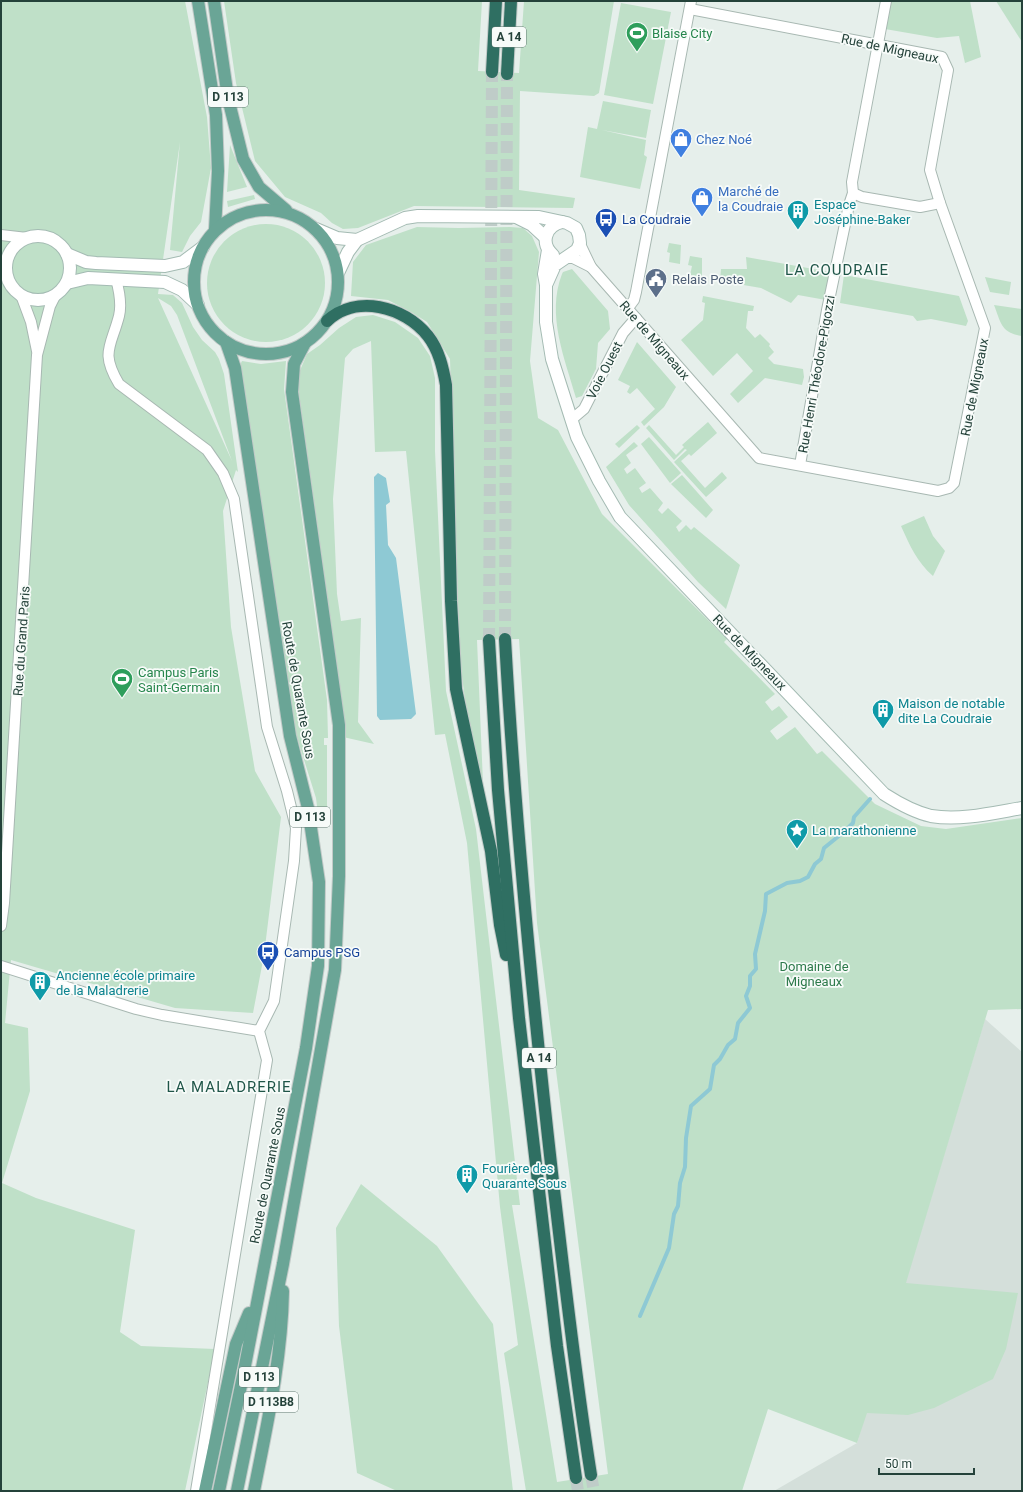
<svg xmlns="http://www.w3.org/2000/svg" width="1023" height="1492" viewBox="0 0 1023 1492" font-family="Roboto,sans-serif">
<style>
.built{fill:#d4dfda}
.green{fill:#bfe0c8;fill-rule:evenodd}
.water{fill:#8ec9d4}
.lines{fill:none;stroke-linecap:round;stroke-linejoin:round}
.stream{stroke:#8ec9d4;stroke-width:4}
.highway-tunnel{stroke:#bfccc8;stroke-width:12;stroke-dasharray:12 6;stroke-linecap:butt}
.street-casing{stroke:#a8b8b2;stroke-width:12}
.secondary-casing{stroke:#a4bbb3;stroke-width:14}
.primary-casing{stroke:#c2cac8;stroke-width:14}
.highway-casing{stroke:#c2cac8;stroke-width:14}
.street{stroke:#fff;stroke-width:10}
.secondary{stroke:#fff;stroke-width:12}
.primary{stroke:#6aa596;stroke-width:12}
.highway{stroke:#2f6f62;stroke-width:12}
.labels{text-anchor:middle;stroke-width:3.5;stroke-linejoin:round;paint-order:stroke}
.shield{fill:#f7fbf9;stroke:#637a73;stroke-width:1}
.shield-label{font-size:12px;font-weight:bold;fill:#24423a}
.leisure-label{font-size:13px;fill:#27864d;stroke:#f7fbf9;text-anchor:start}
.street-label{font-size:13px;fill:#24423a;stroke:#f7fbf9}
.shop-label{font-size:13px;fill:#366cbe;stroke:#f7fbf9;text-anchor:start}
.culture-label{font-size:13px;fill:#0d838f;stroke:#f7fbf9;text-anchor:start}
.transit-label{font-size:13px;fill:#164399;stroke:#f7fbf9;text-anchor:start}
.service-label{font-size:13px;fill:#4e5e75;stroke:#f7fbf9;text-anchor:start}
.park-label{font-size:13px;fill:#2d7a4b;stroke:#f7fbf9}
.quarter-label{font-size:15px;letter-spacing:1px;fill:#1f5548;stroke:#f7fbf9}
</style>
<rect width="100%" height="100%" fill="#e6efeb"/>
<path class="built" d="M 985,1019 L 1022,1052 L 1022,1491 L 774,1491 L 857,1443 Z"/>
<g class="green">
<path d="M 1,1 L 185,1 L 207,117 L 211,168 L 201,222 L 190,236 L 182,252 L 170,250 L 180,142 L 158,294 L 173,295 L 182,303 L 193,327 L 202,340 L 215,352 L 219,359 L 224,374 L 238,472 L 236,470 L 223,511 L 231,627 L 255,771 L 281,817 L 264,955 L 253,1013 L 175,1008 L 11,960 L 5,1023 L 28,1028 L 30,1091 L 2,1183 L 36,1198 L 135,1230 L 120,1332 L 141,1346 L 215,1349 L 185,1491 L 1,1491 ZM 158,298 L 171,306 L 177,315 L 232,461 Z"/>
<path d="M 224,1 L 482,1 L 478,71 L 519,73 L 524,1 L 614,1 L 599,93 L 594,96 L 520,91 L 519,190 L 575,198 L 573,208 L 414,206 L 358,228 L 343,229 L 332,223 L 321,213 L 285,197 L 255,161 L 236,83 Z"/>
<path d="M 890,1 L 970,1 L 981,57 L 965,63 L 959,36 L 937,38 L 885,29 Z"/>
<path d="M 996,1 L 1022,1 L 1022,42 Z"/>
<path d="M 621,3 L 671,12 L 653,104 L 604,95 Z"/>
<path d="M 603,101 L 651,110 L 646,138 L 602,130 L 646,140 L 644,155 L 647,157 L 640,189 L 580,177 L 588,127 L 597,129 Z"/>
<path d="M 230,145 L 247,187 L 227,192 Z"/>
<path d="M 254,195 L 255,199 L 228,207 L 227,201 Z"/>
<circle cx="266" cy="283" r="59"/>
<path d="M 417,227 L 458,228 L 510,227 L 523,228 L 532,236 L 539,252 L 530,361 L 538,418 L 558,430 L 602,514 L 727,639 L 724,642 L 775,694 L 765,702 L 772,711 L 779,706 L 788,717 L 770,731 L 777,740 L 795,727 L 817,754 L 822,751 L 875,804 L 921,826 L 946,829 L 1022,818 L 1022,1009 L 988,1010 L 906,1283 L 1018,1293 L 1006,1349 L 993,1379 L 934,1408 L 908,1415 L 867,1413 L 857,1443 L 768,1409 L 742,1491 L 526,1491 L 504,1353 L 518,1345 L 500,1207 L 467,843 L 445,734 L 435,735 L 406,451 L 375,452 L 371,341 L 353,349 L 345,358 L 333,499 L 337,594 L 341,621 L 361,618 L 358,722 L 374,744 L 343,737 L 342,701 L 298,387 L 298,375 L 307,354 L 320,345 L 339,328 L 356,317 L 373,315 L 395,322 L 418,338 L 430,356 L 435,378 L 435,451 L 446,691 L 476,829 L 520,1205 L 512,1205 L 557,1482 L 608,1474 L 537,923 L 519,639 L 477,640 L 483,783 L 467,714 L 460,662 L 450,359 L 427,322 L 411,312 L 388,300 L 351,296 L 353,262 L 366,245 Z"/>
<path d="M 669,243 L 681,245 L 680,264 L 669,262 L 670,253 L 667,252 Z"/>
<path d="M 690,256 L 702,258 L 702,277 L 690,275 L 692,266 L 688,265 Z"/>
<path d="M 746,257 L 830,272 L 826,300 L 798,295 L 791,303 L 761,288 L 720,281 L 721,269 L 747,269 Z"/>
<path d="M 572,269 L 608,311 L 610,329 L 598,343 L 596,369 L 582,396 L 576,398 C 565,359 546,315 562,274 L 563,272 Z"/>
<path d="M 844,275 L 959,296 L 968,321 L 966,326 L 931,319 L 917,321 L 913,316 L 840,303 Z"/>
<path d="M 985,277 L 1011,282 L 1009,295 L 990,292 Z"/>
<path d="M 703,296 L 754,306 L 753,311 L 748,311 L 746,328 L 755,338 L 760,334 L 770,344 L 769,346 L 774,352 L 768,358 L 774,364 L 803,369 L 804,377 L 802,385 L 765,378 L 738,403 L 730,394 L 753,371 L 737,353 L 713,376 L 681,340 L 703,320 L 705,303 L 702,302 Z"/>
<path d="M 994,305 L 1022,309 L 1022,336 C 1001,333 1001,323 994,305 Z"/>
<path d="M 637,342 L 676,387 L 664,407 L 644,426 L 641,422 L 655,409 L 637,388 L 630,394 L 627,392 L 630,386 L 618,380 Z"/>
<path d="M 242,361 L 261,364 L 286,361 L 284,389 L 327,700 L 328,738 L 324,738 L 324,745 L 327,745 L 327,812 L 324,817 L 318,814 L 316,798 L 295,731 L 240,365 Z"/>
<path d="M 708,422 L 717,433 L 691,456 L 689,454 L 681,461 L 705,488 L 722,472 L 727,478 L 706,497 L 674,462 L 687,450 L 685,449 L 674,460 L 646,428 L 649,425 L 676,455 L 684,447 L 682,445 Z"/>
<path d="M 637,425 L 640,428 L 619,448 L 615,444 Z"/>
<path d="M 649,437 L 681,473 L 670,483 L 641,444 Z"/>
<path d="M 634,442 L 638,446 L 626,455 L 631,463 L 624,469 L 627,474 L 635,468 L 646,483 L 639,488 L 642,493 L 650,488 L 663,503 L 658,510 L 662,514 L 668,508 L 682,521 L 676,527 L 679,532 L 686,525 L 691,530 L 694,527 L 740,565 L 726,609 L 698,582 L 629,505 L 606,467 Z"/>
<path d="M 682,475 L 713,510 L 706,518 L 671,484 Z"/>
<path d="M 924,516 L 933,536 L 945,551 L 933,576 C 917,562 910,546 901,526 Z"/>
<path d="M 361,1184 L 437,1246 L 493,1324 L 513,1491 L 397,1491 L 357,1473 L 339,1326 L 336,1228 Z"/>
</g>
<path class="water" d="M 378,473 L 386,478 L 390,502 L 386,505 L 388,545 L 396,558 L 416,714 L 411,719 L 380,720 L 377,716 L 374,477 Z"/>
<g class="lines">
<path class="stream" d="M 640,1316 L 669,1248 L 674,1214 L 678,1206 L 680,1183 L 685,1167 L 686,1138 L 691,1106 L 710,1089 L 714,1065 L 720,1059 L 728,1045 L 735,1039 L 738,1023 L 750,1008 L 746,996 L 750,986 L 750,976 L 756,969 L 755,954 L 765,911 L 766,894 L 787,883 L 800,881 L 808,877 L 815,864 L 821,859 L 824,848 L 845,831 L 853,823 L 854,817 L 870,799"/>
<g class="highway-tunnel">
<path d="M 505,639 L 507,74"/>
<path d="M 489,640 L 492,72"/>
<path d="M 591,1475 L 594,1491"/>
<path d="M 576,1478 L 578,1491"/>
</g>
<g class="street-casing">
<g id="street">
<path d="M 853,193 L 862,197 L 920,207 L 940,203"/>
<path d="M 1,235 L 27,238"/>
<path d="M 580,244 L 591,267"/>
<path d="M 567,258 L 573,258 L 591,267 L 759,458 L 938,491 L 949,488 L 954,483 L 985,328 L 940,203 L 930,170 L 948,70 L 942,57 L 690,9"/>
<path d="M 1,263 L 6,270"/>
<path d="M 116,279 C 119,290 122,304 119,316 C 111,347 100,352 119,384 L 207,450 L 223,473 L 234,499 L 267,727 L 287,791 L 296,828 L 294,861 L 274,1001 L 259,1031 L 267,1060 L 196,1491"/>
<path d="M 21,295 L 31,322 L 37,351"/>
<path d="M 628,308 L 634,300 L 636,292 L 691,1"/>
<path d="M 571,420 L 584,409 L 623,333 L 636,318"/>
<path d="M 800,465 L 827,310 L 849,205 L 853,193 L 852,182 L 886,1"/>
<path d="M 1,926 L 4,903 L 37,355 L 50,306 L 55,296"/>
<path d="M 1,966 L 136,1009 L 162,1015 L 259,1031"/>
</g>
</g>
<g class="secondary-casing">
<g id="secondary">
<path d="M 518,218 L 532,225 L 545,237"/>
<path d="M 316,229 L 337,238 L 357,240"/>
<circle cx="38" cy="268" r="32"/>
<path d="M 548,250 L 544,274 L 546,285 L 546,322 L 552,359 L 577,437 L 599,481 L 620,517 L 884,794 C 898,803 914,812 931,816 C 960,821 993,813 1022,808"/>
<path d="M 67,254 L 86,262 L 96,263 L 165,266 L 183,262 L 203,247"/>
<path d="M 553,255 C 540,244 545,226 562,222"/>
<path d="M 338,273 L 348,252 L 357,240 L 405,218 L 418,216 L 539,217 L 567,223 L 576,228 L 579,235 L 580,243 L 577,250 L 555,265 L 547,283"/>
<path d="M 67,283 L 88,278 L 165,282 L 182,290 L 198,305"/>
</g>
</g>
<g class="primary-casing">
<g id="primary">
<path d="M 198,1 L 216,115 L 218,171 L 215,230"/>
<path d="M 214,1 L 228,98 L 243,159 L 259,187 L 286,210"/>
<circle cx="266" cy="282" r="72"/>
<path d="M 205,1491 L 236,1344 L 249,1313"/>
<path d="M 219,1491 L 243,1376 L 306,1048 L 318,966 L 319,882 L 308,808 L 290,736 L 235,368 L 226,342"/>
<path d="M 237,1491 L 283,1264 L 335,970 L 339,876 L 339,725 L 292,392 L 294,364 L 305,343"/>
<path d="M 254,1491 C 267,1425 282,1358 283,1291"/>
</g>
</g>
<g class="highway-casing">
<g id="highway">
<path d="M 492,72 L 496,1"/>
<path d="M 507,74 L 511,1"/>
<path d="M 327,321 C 356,294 404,306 428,336 C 439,350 443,368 446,385 L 451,601 L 456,689 L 491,851 L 500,925 L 506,955"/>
<path d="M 505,639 C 515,818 532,995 552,1173 C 564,1274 575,1375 591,1475"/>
<path d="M 489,640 L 498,790 L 519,1018 L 557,1346 L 576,1478"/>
</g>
</g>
<use href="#street" class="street"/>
<use href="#secondary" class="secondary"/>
<use href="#primary" class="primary"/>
<use href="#highway" class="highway"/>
</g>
<defs>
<g id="stadium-pin" transform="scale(1.15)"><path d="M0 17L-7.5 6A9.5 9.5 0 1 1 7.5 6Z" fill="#2e9e5b" stroke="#f7fbf9"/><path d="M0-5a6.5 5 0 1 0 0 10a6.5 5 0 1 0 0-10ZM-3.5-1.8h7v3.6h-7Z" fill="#fff"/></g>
<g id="shop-pin" transform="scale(1.15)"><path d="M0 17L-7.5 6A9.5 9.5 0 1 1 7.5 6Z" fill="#3f7fe0" stroke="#f7fbf9"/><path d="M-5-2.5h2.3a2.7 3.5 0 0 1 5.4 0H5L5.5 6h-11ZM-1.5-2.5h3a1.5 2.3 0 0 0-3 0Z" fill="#fff"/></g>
<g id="building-pin" transform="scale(1.15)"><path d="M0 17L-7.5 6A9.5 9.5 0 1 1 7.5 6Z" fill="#0f9aa8" stroke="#f7fbf9"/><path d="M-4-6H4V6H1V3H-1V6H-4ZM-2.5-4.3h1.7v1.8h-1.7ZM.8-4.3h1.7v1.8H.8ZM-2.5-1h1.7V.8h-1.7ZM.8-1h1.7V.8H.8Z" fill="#fff"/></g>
<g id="bus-pin" transform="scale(1.15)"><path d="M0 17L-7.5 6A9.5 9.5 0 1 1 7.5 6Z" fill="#1a4fb4" stroke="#f7fbf9"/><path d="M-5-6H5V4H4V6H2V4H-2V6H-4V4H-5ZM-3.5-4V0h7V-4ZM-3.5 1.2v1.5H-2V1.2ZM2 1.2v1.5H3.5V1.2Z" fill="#fff"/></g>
<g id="civic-pin" transform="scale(1.15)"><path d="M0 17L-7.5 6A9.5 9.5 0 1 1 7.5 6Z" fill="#5c6f8a" stroke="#f7fbf9"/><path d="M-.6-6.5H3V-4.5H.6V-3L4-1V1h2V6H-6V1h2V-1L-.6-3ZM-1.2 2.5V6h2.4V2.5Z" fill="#fff"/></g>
<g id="sight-pin" transform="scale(1.15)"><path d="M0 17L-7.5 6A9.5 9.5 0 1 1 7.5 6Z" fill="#0f9aa8" stroke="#f7fbf9"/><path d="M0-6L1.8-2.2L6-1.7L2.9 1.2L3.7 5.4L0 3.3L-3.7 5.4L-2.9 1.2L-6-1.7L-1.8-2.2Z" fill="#fff"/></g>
</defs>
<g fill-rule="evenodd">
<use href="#stadium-pin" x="637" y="33"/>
<use href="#shop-pin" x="681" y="139"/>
<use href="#shop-pin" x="702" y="198"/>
<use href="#building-pin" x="798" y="211"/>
<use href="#bus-pin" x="606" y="219"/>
<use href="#civic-pin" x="656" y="279"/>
<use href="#stadium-pin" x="122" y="679"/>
<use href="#building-pin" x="883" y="710"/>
<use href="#sight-pin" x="797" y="830"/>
<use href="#bus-pin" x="268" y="952"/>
<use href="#building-pin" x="40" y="982"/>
<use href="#building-pin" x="467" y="1175"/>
</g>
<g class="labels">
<g class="shield">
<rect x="492" y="27" width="34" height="20" rx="3"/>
<rect x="208" y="87" width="40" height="20" rx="3"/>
<rect x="290" y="807" width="40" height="20" rx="3"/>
<rect x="522" y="1048" width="34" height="20" rx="3"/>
<rect x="239" y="1367" width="40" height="20" rx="3"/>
<rect x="244" y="1392" width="54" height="20" rx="3"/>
</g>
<g class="shield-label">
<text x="509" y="41">A 14</text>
<text x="228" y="101">D 113</text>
<text x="310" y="821">D 113</text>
<text x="539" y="1062">A 14</text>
<text x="259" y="1381">D 113</text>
<text x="271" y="1406">D 113B8</text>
</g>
<g class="leisure-label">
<text x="652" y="38">Blaise City</text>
<text x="138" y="677">Campus Paris<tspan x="138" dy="15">Saint-Germain</tspan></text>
</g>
<g class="street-label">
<text transform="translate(890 48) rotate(12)" y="5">Rue de Migneaux</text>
<text transform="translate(655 340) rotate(49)" y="5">Rue de Migneaux</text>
<text transform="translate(604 370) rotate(-63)" y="5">Voie Ouest</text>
<text transform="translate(816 374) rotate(-80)" y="5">Rue Henri Théodore-Pigozzi</text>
<text transform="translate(974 387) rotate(-79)" y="5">Rue de Migneaux</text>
<text transform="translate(21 641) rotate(-86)" y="5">Rue du Grand Paris</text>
<text transform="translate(750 652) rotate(46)" y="5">Rue de Migneaux</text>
<text transform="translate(299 690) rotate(80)" y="5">Route de Quarante Sous</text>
<text transform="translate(267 1175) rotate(-79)" y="5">Route de Quarante Sous</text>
</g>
<g class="shop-label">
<text x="696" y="144">Chez Noé</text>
<text x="718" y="196">Marché de<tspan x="718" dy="15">la Coudraie</tspan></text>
</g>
<g class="culture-label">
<text x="814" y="209">Espace<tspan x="814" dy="15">Joséphine-Baker</tspan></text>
<text x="898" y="708">Maison de notable<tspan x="898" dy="15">dite La Coudraie</tspan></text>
<text x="812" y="835">La marathonienne</text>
<text x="56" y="980">Ancienne école primaire<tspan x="56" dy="15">de la Maladrerie</tspan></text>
<text x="482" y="1173">Fourière des<tspan x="482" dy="15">Quarante Sous</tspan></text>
</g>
<g class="transit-label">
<text x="622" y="224">La Coudraie</text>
<text x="284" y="957">Campus PSG</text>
</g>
<g class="service-label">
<text x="672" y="284">Relais Poste</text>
</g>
<g class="park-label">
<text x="814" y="971">Domaine de<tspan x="814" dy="15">Migneaux</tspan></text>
</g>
<g class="quarter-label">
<text x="837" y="275">LA COUDRAIE</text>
<text x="229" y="1092">LA MALADRERIE</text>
</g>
</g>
<rect width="1023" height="1492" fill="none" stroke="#24423a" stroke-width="4"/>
<path d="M879 1468v6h95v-6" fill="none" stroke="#24423a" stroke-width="2"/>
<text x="885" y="1468" font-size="12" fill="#24423a" stroke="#f7fbf9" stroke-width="3" paint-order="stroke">50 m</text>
</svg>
